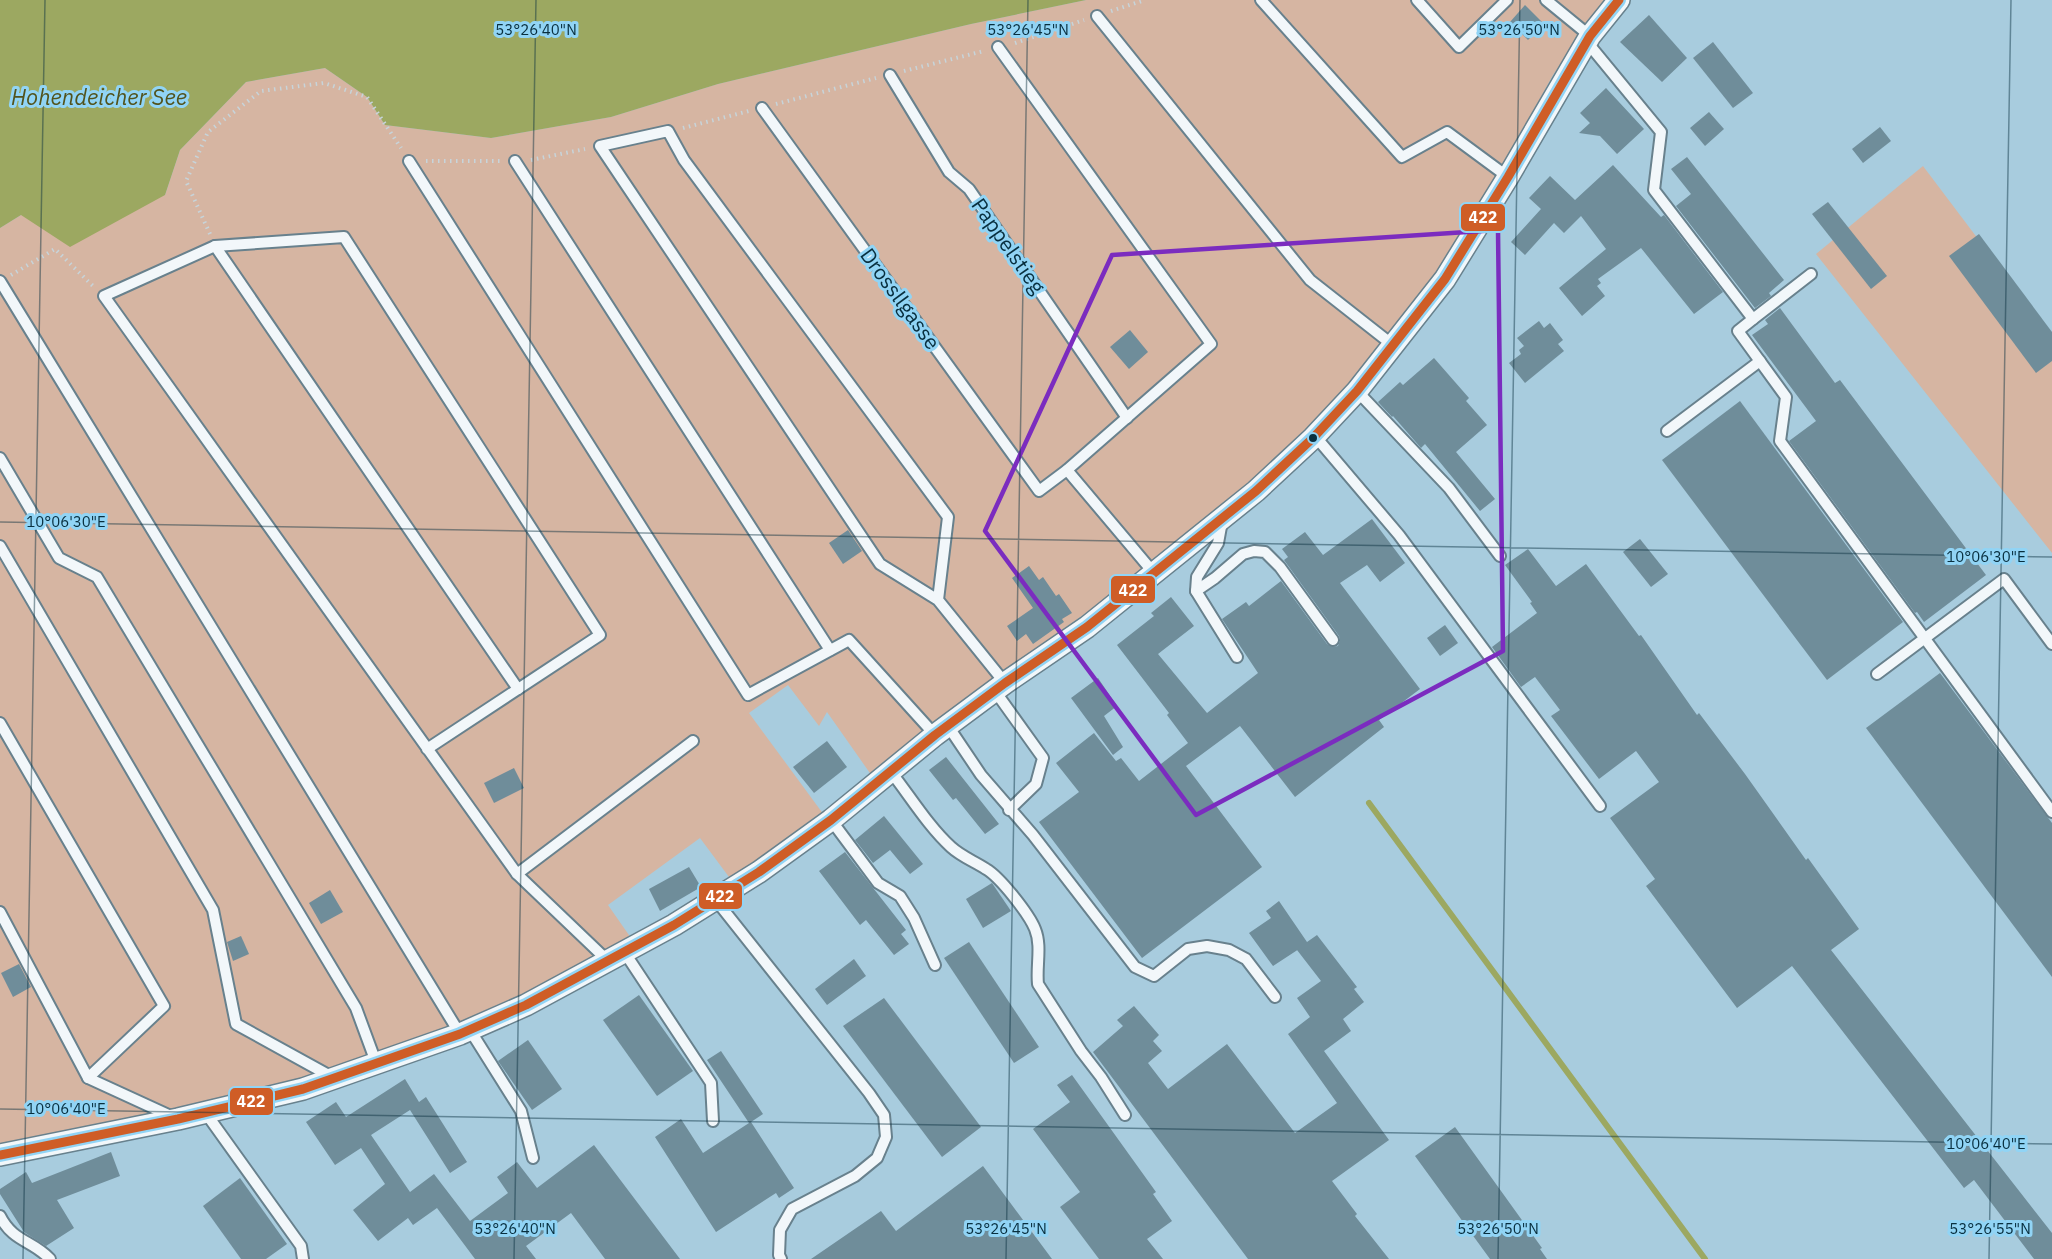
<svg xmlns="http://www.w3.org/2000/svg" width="2052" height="1259" viewBox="0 0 2052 1259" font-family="'IBM Plex Sans',sans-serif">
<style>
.green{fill:#d6b5a2}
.water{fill:#9ca861}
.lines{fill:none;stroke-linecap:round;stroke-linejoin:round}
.stream{stroke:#9ca861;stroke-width:6}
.building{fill:#6f8d9a}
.lane-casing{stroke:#68818d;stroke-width:14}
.street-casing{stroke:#68818d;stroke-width:24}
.path{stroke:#c7d4da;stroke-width:4;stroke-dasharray:1.5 4.5;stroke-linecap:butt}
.lane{stroke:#f2f7fa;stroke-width:10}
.street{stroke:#f2f7fa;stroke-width:21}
.bus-1-casing{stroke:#91d4f5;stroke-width:14}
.bus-1{stroke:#cf5d26;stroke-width:9}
.marked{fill:none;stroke:#7b2cbf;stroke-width:4.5;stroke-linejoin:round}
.ticks{fill:none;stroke:#082f3f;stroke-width:1.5;stroke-opacity:0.45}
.bus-dot{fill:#082f3f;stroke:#91d4f5;stroke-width:2}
.labels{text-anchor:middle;stroke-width:6;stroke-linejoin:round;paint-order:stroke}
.street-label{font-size:21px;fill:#082f3f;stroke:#91d4f5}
.water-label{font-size:22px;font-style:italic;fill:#52531c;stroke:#91d4f5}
.ticks-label{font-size:15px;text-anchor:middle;fill:#082f3f;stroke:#91d4f5;stroke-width:6;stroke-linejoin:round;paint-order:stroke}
.line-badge{stroke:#91d4f5;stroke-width:2}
.badge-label{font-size:16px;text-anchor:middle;font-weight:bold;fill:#fff}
</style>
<rect width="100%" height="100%" fill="#a8ccde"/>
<g class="green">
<path d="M 1086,0 L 1604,0 L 1553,75 L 1488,194 L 1441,269 L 1367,363 L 1298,441 L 1204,522 L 1125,585 L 955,707 L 872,776 L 827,712 L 819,726 L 788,685 L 749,713 L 824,815 L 794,838 L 729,877 L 700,838 L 608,905 L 631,938 L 488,1013 L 314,1076 L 191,1106 L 0,1144 L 0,228 L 21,215 L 165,195 L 180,150 L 246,82 L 325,68 L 367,97 L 385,125 L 491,138 L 611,117 L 718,84 L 971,24 Z"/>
<path d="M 1923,166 L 2052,337 L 2052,553 L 1816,254 Z"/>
</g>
<path class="water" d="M 0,0 L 1086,0 L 971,24 L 718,84 L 611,117 L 491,138 L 385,125 L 367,97 L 325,68 L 246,82 L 180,150 L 165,195 L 70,247 L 21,215 L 0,228 Z"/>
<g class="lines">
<path class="stream" d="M 1369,803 L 1705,1259"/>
</g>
<g class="building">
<path d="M 1525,5 L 1544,24 L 1528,40 L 1510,22 Z"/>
<path d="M 1649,15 L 1687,58 L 1662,82 L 1620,42 Z"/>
<path d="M 1713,42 L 1753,93 L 1733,108 L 1693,58 Z"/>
<path d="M 1606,88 L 1644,129 L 1617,154 L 1600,136 L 1579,133 L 1590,123 L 1580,113 Z"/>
<path d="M 1709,112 L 1724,129 L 1705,146 L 1690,128 Z"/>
<path d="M 1880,127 L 1891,141 L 1863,163 L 1852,149 Z"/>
<path d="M 1687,157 L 1784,280 L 1769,293 L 1771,296 L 1755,308 L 1676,206 L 1691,194 L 1671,169 Z"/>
<path d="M 1613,165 L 1661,217 L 1664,215 L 1723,292 L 1694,314 L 1641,248 L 1598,279 L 1601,283 L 1597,286 L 1605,296 L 1582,316 L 1559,288 L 1606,249 L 1581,216 L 1564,233 L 1554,223 L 1525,255 L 1511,242 L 1541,209 L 1529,198 L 1550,176 L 1575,200 Z"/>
<path d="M 1828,202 L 1887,276 L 1871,289 L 1812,214 Z"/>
<path d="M 1979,234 L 2052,332 L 2052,361 L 2036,373 L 1949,256 Z"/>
<path d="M 1780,308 L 1835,383 L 1840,380 L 1986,575 L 1924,622 L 1917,612 L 1915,613 L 1789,441 L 1816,421 L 1752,335 L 1768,324 L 1765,320 Z"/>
<path d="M 1539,321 L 1544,328 L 1550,323 L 1563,340 L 1558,344 L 1564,351 L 1525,383 L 1509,363 L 1521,354 L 1519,350 L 1524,346 L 1517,338 Z"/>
<path d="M 1130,330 L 1148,352 L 1129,369 L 1110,347 Z"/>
<path d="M 1434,358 L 1469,398 L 1466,401 L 1487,425 L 1456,452 L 1495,499 L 1480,511 L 1425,444 L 1421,448 L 1393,416 L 1392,417 L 1378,402 L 1400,382 L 1403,385 Z"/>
<path d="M 1740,401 L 1903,622 L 1827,680 L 1662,460 Z"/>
<path d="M 1372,519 L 1405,563 L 1380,582 L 1367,565 L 1340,583 L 1420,689 L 1379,720 L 1384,727 L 1295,797 L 1240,726 L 1186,766 L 1262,867 L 1142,958 L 1039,822 L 1079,792 L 1056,763 L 1094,733 L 1116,761 L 1121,758 L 1139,781 L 1188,743 L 1167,715 L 1169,713 L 1117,645 L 1154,616 L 1151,613 L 1171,597 L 1194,626 L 1158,654 L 1207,713 L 1258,673 L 1222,619 L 1246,602 L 1249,606 L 1281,581 L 1327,644 L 1333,647 L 1338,646 L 1340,640 L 1339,636 L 1284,560 L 1288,557 L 1282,549 L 1305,532 L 1323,555 Z"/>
<path d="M 848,530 L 862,551 L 843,564 L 829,543 Z"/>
<path d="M 1640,539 L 1668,574 L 1651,587 L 1623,552 Z"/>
<path d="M 1528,549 L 1556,586 L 1586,564 L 1639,636 L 1641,635 L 1697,715 L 1699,713 L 1745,774 L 1806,860 L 1808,858 L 1859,929 L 1831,950 L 2052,1233 L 2052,1259 L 2034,1259 L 1974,1180 L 1964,1188 L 1792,966 L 1737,1008 L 1646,886 L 1655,879 L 1610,818 L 1659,782 L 1636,751 L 1599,779 L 1551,716 L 1560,710 L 1535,677 L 1521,687 L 1492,647 L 1537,613 L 1530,603 L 1532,602 L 1505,565 Z"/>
<path d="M 1029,566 L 1039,580 L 1043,577 L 1056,596 L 1059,594 L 1072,613 L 1062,619 L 1064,622 L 1033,644 L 1026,634 L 1017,641 L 1007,626 L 1033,608 L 1012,578 Z"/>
<path d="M 1445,625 L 1458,643 L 1440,656 L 1427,638 Z"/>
<path d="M 1940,673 L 2052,823 L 2052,977 L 1866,728 Z"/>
<path d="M 1098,678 L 1117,706 L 1104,716 L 1123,747 L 1113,755 L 1071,698 Z"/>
<path d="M 827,741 L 847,767 L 814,793 L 793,767 Z"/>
<path d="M 946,757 L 999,824 L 985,834 L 956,798 L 953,800 L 929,770 Z"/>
<path d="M 514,768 L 524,788 L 494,803 L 484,783 Z"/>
<path d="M 884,816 L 923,864 L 910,874 L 890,850 L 873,863 L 855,840 Z"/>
<path d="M 845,852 L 906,930 L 901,934 L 909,944 L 894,955 L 866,920 L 860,925 L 819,871 Z"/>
<path d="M 689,867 L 701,887 L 660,911 L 649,889 Z"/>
<path d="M 992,883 L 1011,911 L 983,928 L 966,899 Z"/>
<path d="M 330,890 L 343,912 L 321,924 L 309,903 Z"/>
<path d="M 1279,901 L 1307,942 L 1317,935 L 1357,987 L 1354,989 L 1364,1002 L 1343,1019 L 1351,1031 L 1324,1051 L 1389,1140 L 1332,1181 L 1357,1214 L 1355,1216 L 1389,1259 L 1248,1259 L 1093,1052 L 1123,1026 L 1117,1020 L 1134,1006 L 1159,1035 L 1153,1041 L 1162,1051 L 1148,1063 L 1168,1089 L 1227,1044 L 1295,1133 L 1337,1103 L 1288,1034 L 1310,1017 L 1297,998 L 1321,981 L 1297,950 L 1299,949 L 1273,966 L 1249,933 L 1271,918 L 1266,911 Z"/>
<path d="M 241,936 L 249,954 L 233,961 L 227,942 Z"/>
<path d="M 969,942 L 1039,1047 L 1014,1063 L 944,958 Z"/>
<path d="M 854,959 L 866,976 L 827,1005 L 815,989 Z"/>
<path d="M 19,964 L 31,987 L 13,997 L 1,973 Z"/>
<path d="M 639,995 L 693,1071 L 657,1096 L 603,1020 Z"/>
<path d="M 884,998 L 981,1127 L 942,1157 L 843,1026 Z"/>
<path d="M 528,1040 L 562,1089 L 532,1110 L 498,1061 Z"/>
<path d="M 721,1051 L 763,1114 L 751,1122 L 794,1188 L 779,1198 L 776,1193 L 716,1232 L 655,1137 L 681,1119 L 703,1153 L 749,1123 L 707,1060 Z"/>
<path d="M 1072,1075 L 1156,1192 L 1153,1194 L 1172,1221 L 1147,1239 L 1163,1259 L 1099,1259 L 1060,1207 L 1080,1192 L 1033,1129 L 1070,1102 L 1057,1085 Z"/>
<path d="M 405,1079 L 419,1102 L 426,1097 L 467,1162 L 450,1173 L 410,1110 L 371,1135 L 410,1192 L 434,1174 L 470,1221 L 508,1193 L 497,1177 L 517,1162 L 537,1188 L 594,1145 L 680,1259 L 605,1259 L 571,1213 L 526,1246 L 536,1259 L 475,1259 L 437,1208 L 413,1225 L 408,1218 L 378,1241 L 353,1210 L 385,1184 L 361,1148 L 335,1165 L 306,1122 L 336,1102 L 346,1117 Z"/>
<path d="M 1455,1127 L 1542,1248 L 1540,1249 L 1547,1259 L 1490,1259 L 1415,1156 Z"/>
<path d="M 111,1152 L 120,1176 L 57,1200 L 74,1228 L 46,1246 L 24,1232 L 0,1194 L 0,1189 L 26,1172 L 32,1183 Z"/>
<path d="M 983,1166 L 1052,1259 L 811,1259 L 881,1211 L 896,1231 Z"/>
<path d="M 240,1178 L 287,1244 L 266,1259 L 241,1259 L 203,1206 Z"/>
</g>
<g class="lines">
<g class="lane-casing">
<g id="lane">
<path d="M 1261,0 L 1402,157 L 1447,132 L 1508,177"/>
<path d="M 1417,0 L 1459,47 L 1507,0"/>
<path d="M 1546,0 L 1590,36"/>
<path d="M 1097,16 L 1310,280 L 1394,346"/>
<path d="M 1587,42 L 1661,132 L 1654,190 L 1753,319 L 1738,331 L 1786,397 L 1780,441 L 2052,812"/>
<path d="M 890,75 L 949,172 L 969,189 L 1127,418"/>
<path d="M 762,108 L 1039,491 L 1067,470 L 1211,344 L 998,47"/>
<path d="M 409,161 L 748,695 L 849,640 L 935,735"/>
<path d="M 515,161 L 830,650"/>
<path d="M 215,246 L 518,689"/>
<path d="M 0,281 L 460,1034"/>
<path d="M 1753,319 L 1811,274"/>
<path d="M 1357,391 L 1449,488 L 1500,556"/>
<path d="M 1667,431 L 1760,361"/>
<path d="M 1315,436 L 1399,535 L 1600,806"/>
<path d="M 0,458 L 59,558 L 97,577 L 356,1008 L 377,1065"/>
<path d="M 1067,470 L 1153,572"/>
<path d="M 1222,521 L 1218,543 L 1197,577 L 1196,591 L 1237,657"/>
<path d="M 0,546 L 213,910 L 236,1024 L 332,1077"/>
<path d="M 1196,591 L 1215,578 L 1243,554 L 1254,551 L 1265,552 L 1280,567 L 1333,640"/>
<path d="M 938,600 L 948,517 L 684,160 L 668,131 L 600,146 L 880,564 L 938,600 L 1005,683"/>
<path d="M 1877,674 L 2004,579 L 2052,644"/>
<path d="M 995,691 L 1043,758 L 1036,784 L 1009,810"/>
<path d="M 0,723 L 164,1006 L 88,1078"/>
<path d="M 948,726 L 981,775 L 1033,835 L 1135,967 L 1154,976 L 1188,949 L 1207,946 L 1229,950 L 1246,959 L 1275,997"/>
<path d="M 427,749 L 600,635 L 344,237 L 215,246 L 104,296 L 517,874 L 608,961"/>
<path d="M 891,772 C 910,796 928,826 951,847 C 962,857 974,861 986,869 C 1000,877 1029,914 1035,929 C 1042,946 1036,966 1038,984 L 1081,1051 L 1101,1077 L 1125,1115"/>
<path d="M 831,820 L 878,883 L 900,896 L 914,918 L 935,965"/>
<path d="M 517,874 L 693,741"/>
<path d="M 715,899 L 869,1093 L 884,1115 L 886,1137 L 877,1158 L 855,1176 L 792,1209 L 780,1230 L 779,1255 L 781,1259"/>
<path d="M 0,912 L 88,1078 L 173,1117"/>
<path d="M 625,953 L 711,1083 L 713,1121"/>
<path d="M 470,1030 L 521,1111 L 533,1158"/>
<path d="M 205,1112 L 301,1246 L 303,1259"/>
<path d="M 0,1216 C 13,1242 32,1240 50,1259"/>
</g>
</g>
<g class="street-casing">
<path id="street" d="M 0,1155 L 178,1119 L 303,1089 L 460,1034 L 526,1005 L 674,925 L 759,872 L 831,820 L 935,735 L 1005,683 L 1087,627 L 1256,491 L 1313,438 L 1357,391 L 1445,279 L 1508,177 L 1590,36 L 1619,0"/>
</g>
<g class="path">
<path d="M 1111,11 L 1145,0"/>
<path d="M 1015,43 L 1084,20"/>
<path d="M 904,71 L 984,51"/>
<path d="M 776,104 L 876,78"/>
<path d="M 683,128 L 749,111"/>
<path d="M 531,160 L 585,149"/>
<path d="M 426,161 L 502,161"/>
<path d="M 210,234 L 186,181 L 208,132 L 261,91 L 324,83 L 367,97 L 401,148"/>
<path d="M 11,275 L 55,249 L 93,286"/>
</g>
<use href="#lane" class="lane"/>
<use href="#street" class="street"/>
<g class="bus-1-casing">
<path id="bus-1" d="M 0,1155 L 178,1119 L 303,1089 L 460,1034 L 526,1005 L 674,925 L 759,872 L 831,820 L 935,735 L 1005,683 L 1087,627 L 1256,491 L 1313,438 L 1357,391 L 1445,279 L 1508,177 L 1590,36 L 1619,0"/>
</g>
<use href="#bus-1" class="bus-1"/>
</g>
<path class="marked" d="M 1498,230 L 1503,651 L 1196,815 L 985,531 L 1112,255 Z"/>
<path class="ticks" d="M 0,522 L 2052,557M 0,1109 L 2052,1144M 23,1259 L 45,0M 514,1259 L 536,0M 1006,1259 L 1028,0M 1498,1259 L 1520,0M 1989,1259 L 2011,0"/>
<circle class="bus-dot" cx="1313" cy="438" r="5"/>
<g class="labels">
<g class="street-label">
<text transform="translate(1008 246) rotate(55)" y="7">Pappelstieg</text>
<text transform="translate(900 299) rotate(54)" y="7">Drossllgasse</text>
</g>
<g class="water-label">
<text x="99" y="105">Hohendeicher See</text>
</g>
</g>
<g class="ticks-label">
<text x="536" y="35">53°26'40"N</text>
<text x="1028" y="35">53°26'45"N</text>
<text x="1519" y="35">53°26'50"N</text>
<text x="66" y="527">10°06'30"E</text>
<text x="1986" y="562">10°06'30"E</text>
<text x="66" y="1114">10°06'40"E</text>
<text x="1986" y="1149">10°06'40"E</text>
<text x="515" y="1234">53°26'40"N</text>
<text x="1006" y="1234">53°26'45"N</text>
<text x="1498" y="1234">53°26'50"N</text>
<text x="1990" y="1234">53°26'55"N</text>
</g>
<g class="line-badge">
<rect x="1460" y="203" width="46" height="29" rx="6" fill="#cf5d26"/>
<rect x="1110" y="575" width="46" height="29" rx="6" fill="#cf5d26"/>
<rect x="698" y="882" width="45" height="28" rx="6" fill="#cf5d26"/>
<rect x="229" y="1087" width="45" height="29" rx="6" fill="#cf5d26"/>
</g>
<g class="badge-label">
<text x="1483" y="223">422</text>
<text x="1133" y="596">422</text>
<text x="720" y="902">422</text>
<text x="251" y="1107">422</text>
</g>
</svg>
